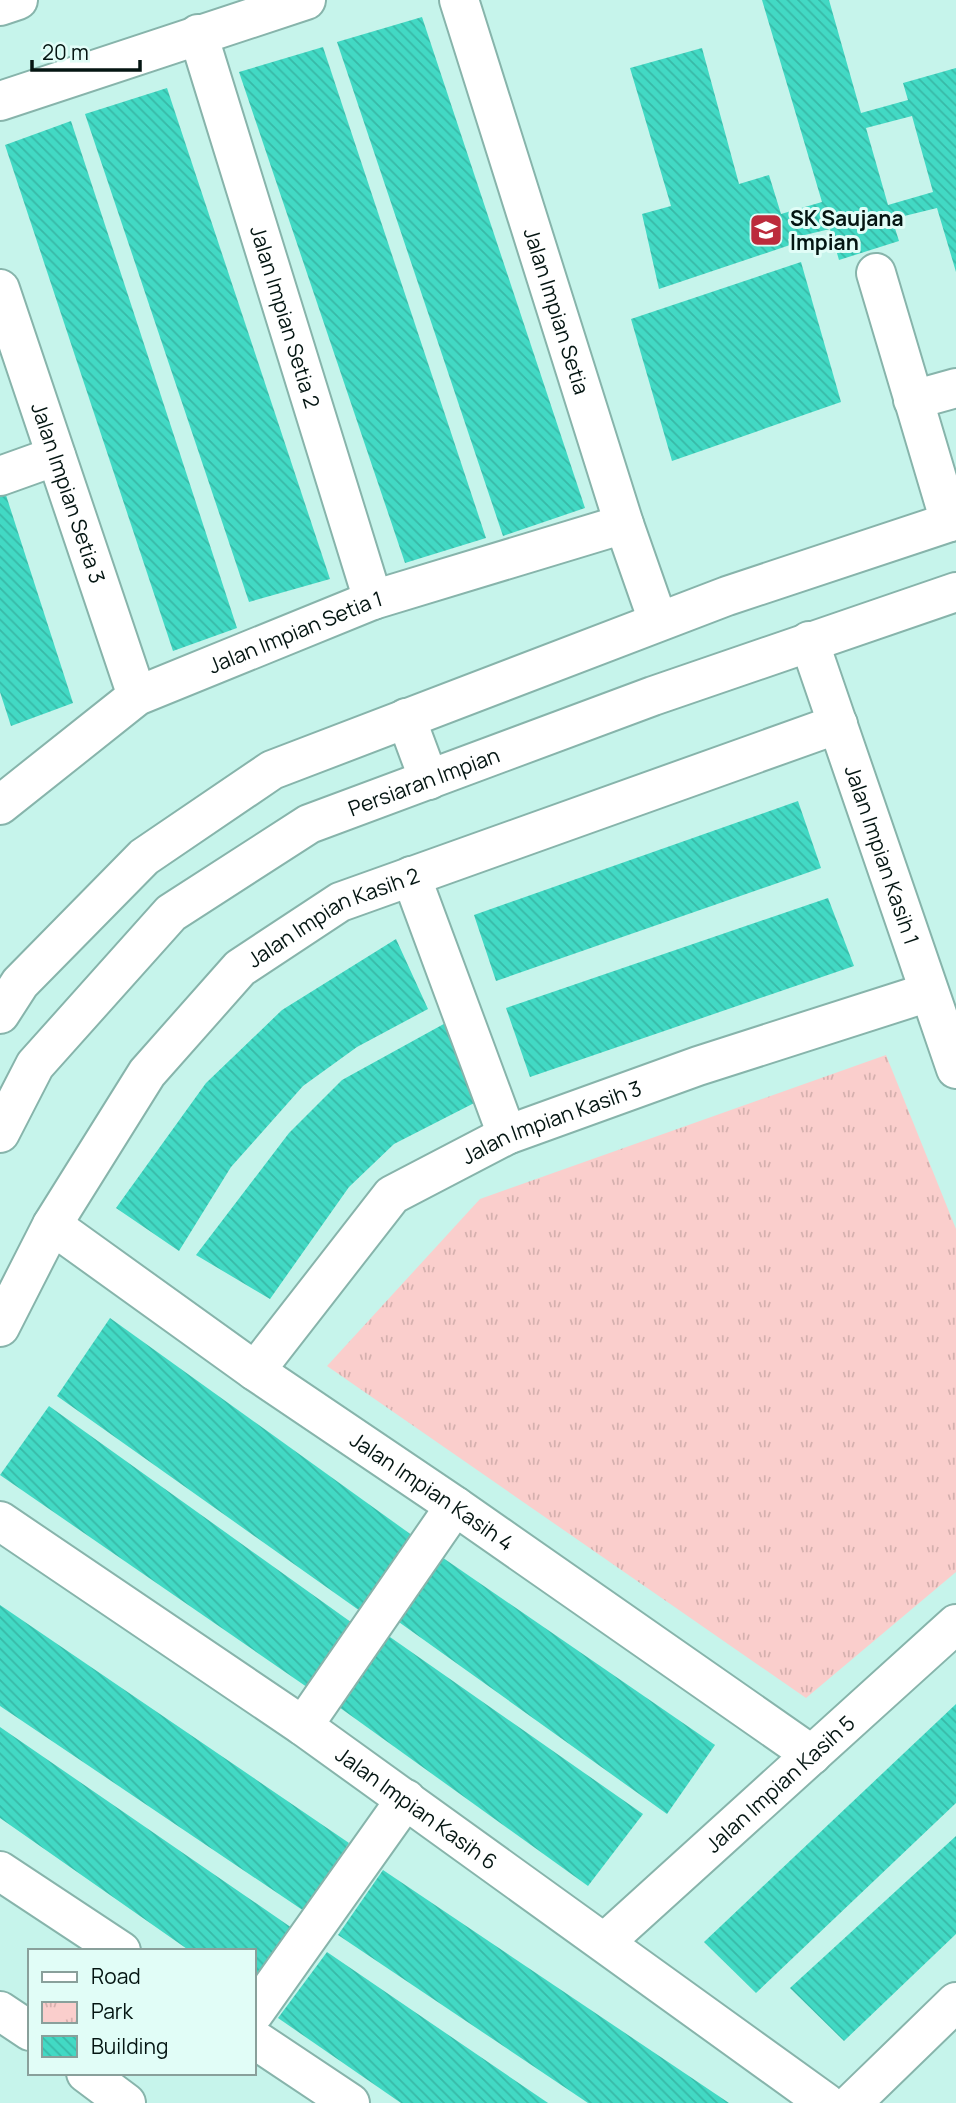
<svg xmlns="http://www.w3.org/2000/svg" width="956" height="2103" font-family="Manrope,sans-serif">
  <defs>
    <pattern id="park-tufts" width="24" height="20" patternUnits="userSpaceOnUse" patternTransform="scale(1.75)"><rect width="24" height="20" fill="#facecc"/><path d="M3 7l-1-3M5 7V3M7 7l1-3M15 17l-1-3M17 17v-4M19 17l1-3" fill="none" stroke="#d5b0ae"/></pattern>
    <pattern id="building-back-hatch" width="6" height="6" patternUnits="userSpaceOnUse" patternTransform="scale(1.75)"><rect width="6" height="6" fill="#42d9c4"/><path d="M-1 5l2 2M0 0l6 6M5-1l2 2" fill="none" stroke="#38b9a7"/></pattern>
  </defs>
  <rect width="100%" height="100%" fill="#c6f4eb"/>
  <polygon fill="url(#park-tufts)" points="886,1055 956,1229 956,1572 806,1698 327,1366 480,1199"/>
  <g fill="url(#building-back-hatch)" fill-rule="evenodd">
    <path d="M762 0H829L861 113 908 100 903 83 956 68V272L937 208 892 219 899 241 839 260 830 229 788 239 790 245 659 289 642 214 671 206 630 68 702 48 739 184 769 175 781 214 822 202ZM912 116 933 192 888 205 866 128Z"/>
    <polygon points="422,17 585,508 503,536 337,42"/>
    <polygon points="323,47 486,538 405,563 239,72"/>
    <polygon points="167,88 330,579 249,602 85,114"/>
    <polygon points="71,121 237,628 173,651 5,145"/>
    <polygon points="801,262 841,402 672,461 631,319"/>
    <polygon points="5,492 73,703 11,726 0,692 0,494"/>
    <polygon points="798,801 821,868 496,981 474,915"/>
    <polygon points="828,898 854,966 530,1077 506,1008"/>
    <polygon points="396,939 428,1009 357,1047 303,1086 231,1167 179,1251 116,1208 206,1083 282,1010"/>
    <polygon points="451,1020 484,1098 394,1144 349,1187 270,1299 196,1255 289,1133 342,1080"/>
    <polygon points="110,1318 420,1541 370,1618 57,1396"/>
    <polygon points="49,1406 362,1630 317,1694 0,1475"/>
    <polygon points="433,1551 715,1745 667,1814 389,1615"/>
    <polygon points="0,1605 349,1843 304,1911 0,1706"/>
    <polygon points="380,1630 643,1814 588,1886 332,1702"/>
    <polygon points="956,1704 956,1803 756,1993 704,1942"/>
    <polygon points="0,1727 292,1928 254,1979 254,1951 190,1951 0,1818"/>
    <polygon points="956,1836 956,1934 844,2041 790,1988"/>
    <polygon points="383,1870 729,2103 588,2103 338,1935"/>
    <polygon points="327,1952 548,2103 401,2103 278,2018"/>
  </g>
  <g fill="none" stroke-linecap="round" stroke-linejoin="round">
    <defs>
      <g id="minor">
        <path id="s1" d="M459 0 624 524 658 621"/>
        <polyline points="0,6 18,0"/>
        <path id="s2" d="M198 34 373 600"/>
        <polyline points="0,101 306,0"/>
        <polyline points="876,273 950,522"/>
        <path id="s3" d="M0 289 137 696"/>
        <polyline points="913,400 956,388"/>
        <polyline points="0,476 56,456"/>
        <path id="s4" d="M809 641 956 1069"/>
        <polyline points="406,718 429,780"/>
        <path id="s5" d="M0 805 137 696 373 600 624 524"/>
        <polyline points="411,876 507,1135"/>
        <polyline points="0,1014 20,983 144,857 272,770 727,596 956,520"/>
        <path id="s6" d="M0 1133 35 1065 171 913 309 824 653 696 956 592"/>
        <path id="s7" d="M52 1225 255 1371 455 1506 812 1755"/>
        <path id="s8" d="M0 1327 52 1225 147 1073 240 968 340 902 838 724"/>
        <path id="s9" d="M255 1371 392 1195 507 1135 698 1066 929 992"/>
        <path id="s10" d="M0 1521 303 1726 826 2103"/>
        <polyline points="303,1726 455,1506"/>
        <polyline points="0,1871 121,1951"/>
        <path id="s11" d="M605 1942 956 1624"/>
        <polyline points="254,2013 406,1799"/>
        <polyline points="254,2039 350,2103"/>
        <polyline points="852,2103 956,2002"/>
      </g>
      <g id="highway">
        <polyline points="0,2011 30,2031"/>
        <polyline points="86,2073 126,2103"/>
      </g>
    </defs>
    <use href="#minor" stroke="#87b4ab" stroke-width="42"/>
    <use href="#highway" stroke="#87b4ab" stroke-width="42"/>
    <use href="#minor" stroke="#fff" stroke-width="38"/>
    <use href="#highway" stroke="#fff" stroke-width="38"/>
  </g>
  <defs>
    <symbol id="school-square" viewBox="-11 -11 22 22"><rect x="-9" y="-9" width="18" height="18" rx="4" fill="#bc2b3c" stroke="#e1fdf7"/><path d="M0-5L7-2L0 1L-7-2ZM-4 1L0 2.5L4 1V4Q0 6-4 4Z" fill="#fff"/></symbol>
  </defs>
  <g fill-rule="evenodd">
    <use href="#school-square" x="747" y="211" width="38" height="38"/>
  </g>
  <g text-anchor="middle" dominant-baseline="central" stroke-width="6" stroke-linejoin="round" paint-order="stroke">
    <g font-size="21" font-weight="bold" fill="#041512" stroke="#e1fdf7" text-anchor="start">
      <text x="790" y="218">SK Saujana<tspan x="790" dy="24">Impian</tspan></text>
    </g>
    <g font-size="21" fill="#041512" stroke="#e1fdf7">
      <text stroke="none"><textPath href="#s1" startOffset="326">Jalan Impian Setia</textPath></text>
      <text stroke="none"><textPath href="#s2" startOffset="296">Jalan Impian Setia 2</textPath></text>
      <text stroke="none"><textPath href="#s3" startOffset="215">Jalan Impian Setia 3</textPath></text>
      <text stroke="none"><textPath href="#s5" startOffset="346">Jalan Impian Setia 1</textPath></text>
      <text stroke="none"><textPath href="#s6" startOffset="567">Persiaran Impian</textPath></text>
      <text stroke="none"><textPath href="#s4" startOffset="226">Jalan Impian Kasih 1</textPath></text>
      <text stroke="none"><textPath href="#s8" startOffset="541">Jalan Impian Kasih 2</textPath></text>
      <text stroke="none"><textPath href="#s9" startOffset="399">Jalan Impian Kasih 3</textPath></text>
      <text stroke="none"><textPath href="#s7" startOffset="464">Jalan Impian Kasih 4</textPath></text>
      <text stroke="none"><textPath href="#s11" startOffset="236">Jalan Impian Kasih 5</textPath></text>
      <text stroke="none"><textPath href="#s10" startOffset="506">Jalan Impian Kasih 6</textPath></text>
    </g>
  </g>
  <rect x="28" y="1949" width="228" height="126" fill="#e1fdf7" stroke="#89a09b" stroke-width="2"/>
  <rect x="42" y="1972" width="35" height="10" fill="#ffffff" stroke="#89a09b" stroke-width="2"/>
  <text x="91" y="1984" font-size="21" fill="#041512">Road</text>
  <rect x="42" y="2002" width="35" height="21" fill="url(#park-tufts)" stroke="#89a09b" stroke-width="2"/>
  <text x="91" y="2019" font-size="21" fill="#041512">Park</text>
  <rect x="42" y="2036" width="35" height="21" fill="url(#building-back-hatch)" stroke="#89a09b" stroke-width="2"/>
  <text x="91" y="2054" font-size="21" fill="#041512">Building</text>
  <path d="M32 60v10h108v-10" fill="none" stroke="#041512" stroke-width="3.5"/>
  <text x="42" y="60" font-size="21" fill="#041512" stroke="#e1fdf7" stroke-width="5" paint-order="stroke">20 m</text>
</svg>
